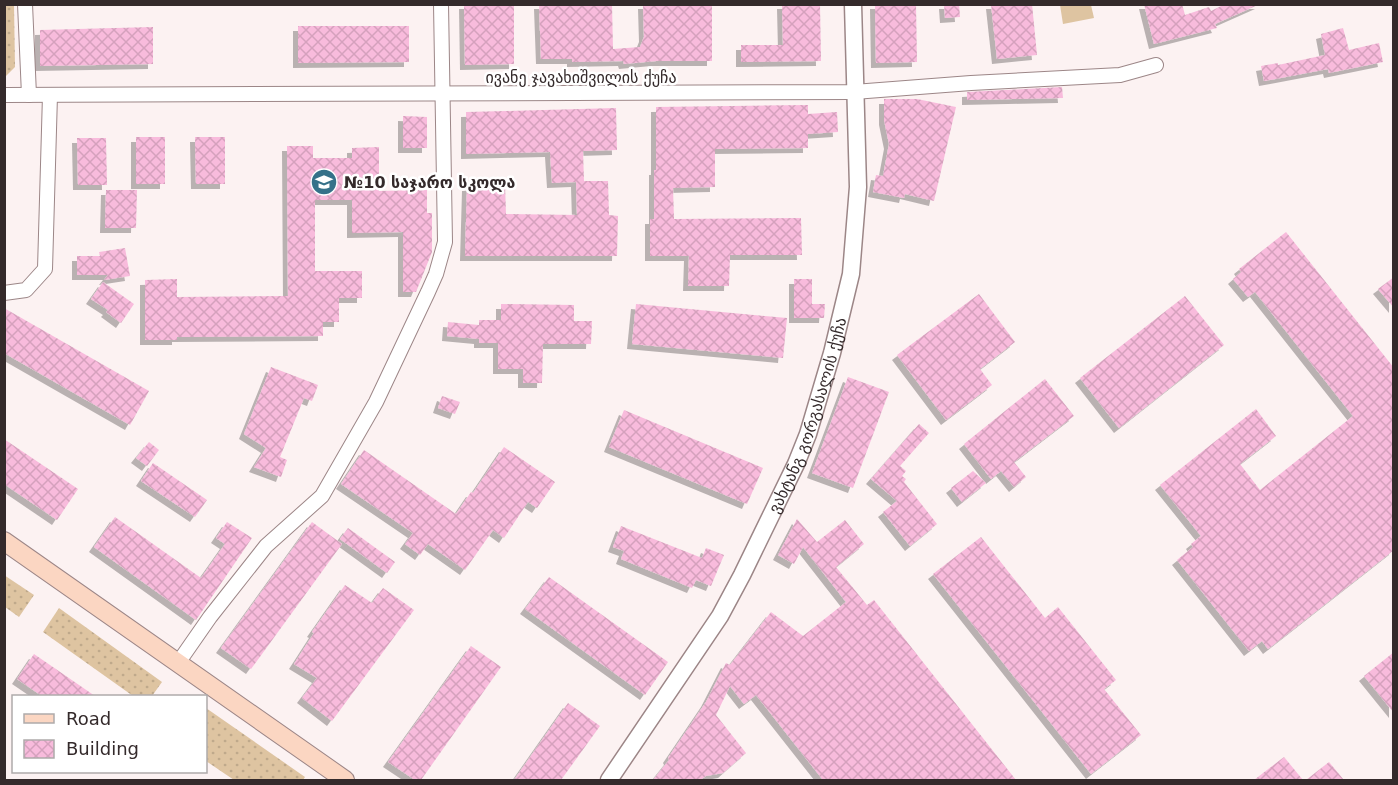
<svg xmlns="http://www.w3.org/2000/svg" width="1398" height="785" font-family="'DejaVu Sans','Noto Sans Georgian',sans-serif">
  <defs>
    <pattern id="grass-dots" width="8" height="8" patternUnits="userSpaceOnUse" patternTransform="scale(1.5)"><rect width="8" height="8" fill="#dec4a1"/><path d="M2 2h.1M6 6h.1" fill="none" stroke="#bfa98b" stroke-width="1.8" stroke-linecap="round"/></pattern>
    <pattern id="building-cross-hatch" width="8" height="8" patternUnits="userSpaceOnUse" patternTransform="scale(1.5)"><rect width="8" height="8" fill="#f8bbdc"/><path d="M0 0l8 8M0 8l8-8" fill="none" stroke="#d5a1bd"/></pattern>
    <filter id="shadow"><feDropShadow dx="-5" dy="5" stdDeviation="0" flood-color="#0004"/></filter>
  </defs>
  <rect width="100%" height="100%" fill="#fcf2f2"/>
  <g fill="url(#grass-dots)">
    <polygon points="5,4 14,5 15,67 5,77"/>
    <polygon points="4,575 34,595 19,617 5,607"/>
    <polygon points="59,608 162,682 152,696 133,696 43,632"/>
    <polygon points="206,708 305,777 303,780 234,780 206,761"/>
  </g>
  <polygon fill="#dec4a1" points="1060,5 1091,5 1094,18 1063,24"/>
  <g fill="url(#building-cross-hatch)" filter="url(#shadow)">
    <polygon points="464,4 514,4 514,64 465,65"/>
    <polygon points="539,4 612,4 613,49 640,47 644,37 643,4 712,4 712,61 656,61 624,64 623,61 572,62 572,59 541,59"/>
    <polygon points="782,4 820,4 821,61 741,62 741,45 783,45"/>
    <polygon points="875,4 916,4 917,62 876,63"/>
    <polygon points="944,4 959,4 960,17 945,18"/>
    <polygon points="991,4 1032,4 1037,55 997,59"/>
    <polygon points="1144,4 1182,4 1185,15 1209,7 1211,11 1225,4 1260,4 1215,24 1217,28 1154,44"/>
    <polygon points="298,26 409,26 409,62 298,63"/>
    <polygon points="153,27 153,64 40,66 40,30"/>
    <polygon points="1343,28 1349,50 1379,43 1383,62 1329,73 1328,69 1264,81 1261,66 1278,63 1278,65 1325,55 1321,34"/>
    <polygon points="1062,87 1063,98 967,100 967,92"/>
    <polygon points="884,99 917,99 956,107 934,201 905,194 904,198 873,192 876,175 883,176 889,144 884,120"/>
    <polygon points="808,105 808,114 837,112 838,132 808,134 808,148 715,149 715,187 673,188 674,219 801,218 802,255 730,255 729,286 688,286 689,256 650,256 650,219 654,219 654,170 656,170 656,107"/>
    <polygon points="616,108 617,150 583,151 584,181 608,181 609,215 618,216 617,256 465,256 467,186 505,184 506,214 577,215 576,182 552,183 550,152 466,154 466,112"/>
    <polygon points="403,116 427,117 427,148 403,148"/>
    <rect x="136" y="137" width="29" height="47"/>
    <polygon points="195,137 225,137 225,184 196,184"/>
    <polygon points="77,138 106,138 107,185 78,185"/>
    <polygon points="287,146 313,146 313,158 352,158 352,148 379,147 379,191 427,190 427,213 432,213 432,252 416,292 403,292 403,232 352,233 352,200 315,200 315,271 362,271 362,298 339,298 339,322 323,322 323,336 177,337 177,340 145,340 145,280 177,279 177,297 288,296"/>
    <polygon points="106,190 137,190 136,228 105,228"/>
    <polygon points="1286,232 1394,368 1394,550 1268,649 1262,641 1249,651 1177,560 1193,547 1191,544 1201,536 1160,485 1256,409 1276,436 1240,464 1260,490 1353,416 1255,292 1248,297 1233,279 1241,272 1239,269"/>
    <polygon points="125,248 130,276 104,280 108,275 77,275 77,256 100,256 99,252"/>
    <polygon points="1394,277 1394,308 1378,289"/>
    <polygon points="794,279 812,279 812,304 825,304 824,318 794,318"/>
    <polygon points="103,282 134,304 121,323 106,312 108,310 91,299"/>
    <polygon points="979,294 1015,342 980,369 992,385 946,420 897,355"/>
    <polygon points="1185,296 1224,345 1119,428 1080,378"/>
    <polygon points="501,304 574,305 574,321 592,321 591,344 543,344 542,383 523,383 523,369 498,369 498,343 479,343 479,339 447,336 448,322 479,325 479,320 501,320"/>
    <polygon points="636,304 787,318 783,358 632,344"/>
    <polygon points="4,308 149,391 130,425 4,353"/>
    <polygon points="271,367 318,385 312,401 304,398 280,457 287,460 281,477 254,467 266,448 244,434"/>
    <polygon points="848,377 889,392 853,488 812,473"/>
    <polygon points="1045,379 1074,416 1014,462 1026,477 1014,487 1001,471 991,479 964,444"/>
    <polygon points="442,396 460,402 455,414 438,408"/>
    <polygon points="624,410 763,468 747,504 609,447"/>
    <polygon points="919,424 929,433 900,466 906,471 902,476 906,479 904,482 937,524 910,546 883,512 897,501 871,479"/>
    <polygon points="4,439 78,489 57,520 4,484"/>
    <polygon points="149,442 159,450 147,466 136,458"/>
    <polygon points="504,447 555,482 537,508 528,502 504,538 493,530 465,570 428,544 420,555 405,544 413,533 341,484 364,450 456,514 471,492 473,493"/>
    <polygon points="153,463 207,500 195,517 141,481"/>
    <polygon points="973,471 986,483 962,502 951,488"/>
    <polygon points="115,517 201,578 225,544 216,538 227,522 252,538 196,620 94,547"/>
    <polygon points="797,519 817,542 845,520 864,544 836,567 867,605 874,600 1016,780 823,780 756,695 744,704 730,686 716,715 746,753 723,773 706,776 700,780 653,780 669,760 668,758 706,702 726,663 730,665 771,612 803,636 846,602 803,547 794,564 778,555"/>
    <polygon points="312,522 342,544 251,669 221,648"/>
    <polygon points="621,526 702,558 706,548 724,555 711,586 696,580 692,588 621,559 624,551 613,547"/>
    <polygon points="348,528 395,562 387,573 340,539"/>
    <polygon points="981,537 1045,618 1058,607 1116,680 1104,689 1141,735 1091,774 933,574"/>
    <polygon points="549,577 668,662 645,695 525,609"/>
    <polygon points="345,585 372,603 383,588 414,610 332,721 302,698 317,678 294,664 314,633 312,632"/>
    <polygon points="471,646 501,667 421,780 415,780 388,762"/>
    <polygon points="1394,652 1394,713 1364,676"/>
    <polygon points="34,654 95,696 42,696 17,679"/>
    <polygon points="568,703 600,726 561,780 514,780"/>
    <polygon points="1284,757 1303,780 1254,780"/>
    <polygon points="1329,762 1344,780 1306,780"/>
  </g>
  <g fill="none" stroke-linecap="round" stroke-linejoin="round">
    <defs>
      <g id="minor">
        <polyline points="25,4 29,95"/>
        <polyline points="4,95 854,92 971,83 1120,75 1156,65"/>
        <polyline points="4,293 26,290 45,269 50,95"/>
        <polyline points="178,663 210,617 266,546 322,496 376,402 428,292 436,274 445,242 441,4"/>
      </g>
      <g id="tertiary">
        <path id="s1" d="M609 780 720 616 742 575 796 464 808 434 832 353 851 274 858 187 853 4"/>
      </g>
      <polyline id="secondary" points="4,541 345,780"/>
    </defs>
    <use href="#minor" stroke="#9c8687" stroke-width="16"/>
    <use href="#tertiary" stroke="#9c8687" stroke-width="19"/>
    <use href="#secondary" stroke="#9c8687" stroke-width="20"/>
    <use href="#minor" stroke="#fff" stroke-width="14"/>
    <use href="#tertiary" stroke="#fff" stroke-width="16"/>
    <use href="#secondary" stroke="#fbd6c2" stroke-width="18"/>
  </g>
  <defs>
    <symbol id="school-disc" viewBox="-11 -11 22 22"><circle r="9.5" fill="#357189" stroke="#fff"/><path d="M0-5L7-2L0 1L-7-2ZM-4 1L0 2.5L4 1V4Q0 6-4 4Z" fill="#fff"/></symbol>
  </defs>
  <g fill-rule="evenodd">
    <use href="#school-disc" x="309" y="167" width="30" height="30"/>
  </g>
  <g text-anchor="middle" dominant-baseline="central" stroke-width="5" stroke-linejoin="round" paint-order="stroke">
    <g font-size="16" fill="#342a2b" stroke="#fff">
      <text x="581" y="77">ივანე ჯავახიშვილის ქუჩა</text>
      <text stroke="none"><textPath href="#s1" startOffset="418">ვახტანგ გორგასალის ქუჩა</textPath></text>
    </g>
    <g font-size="16" font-weight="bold" fill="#342a2b" stroke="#fff" text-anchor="start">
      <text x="344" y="182">№10 საჯარო სკოლა</text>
    </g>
  </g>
  <rect width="1398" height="785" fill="none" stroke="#342a2b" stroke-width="12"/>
  <rect x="12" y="695" width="195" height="78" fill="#ffffff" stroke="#aeaaaa" stroke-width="1.5"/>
  <rect x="24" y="714" width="30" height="9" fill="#fbd6c2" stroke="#aeaaaa" stroke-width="1.5"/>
  <text x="66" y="725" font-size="18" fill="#342a2b">Road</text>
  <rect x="24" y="740" width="30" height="18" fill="url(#building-cross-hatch)" stroke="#aeaaaa" stroke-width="1.5"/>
  <text x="66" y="755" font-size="18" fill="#342a2b">Building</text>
</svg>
